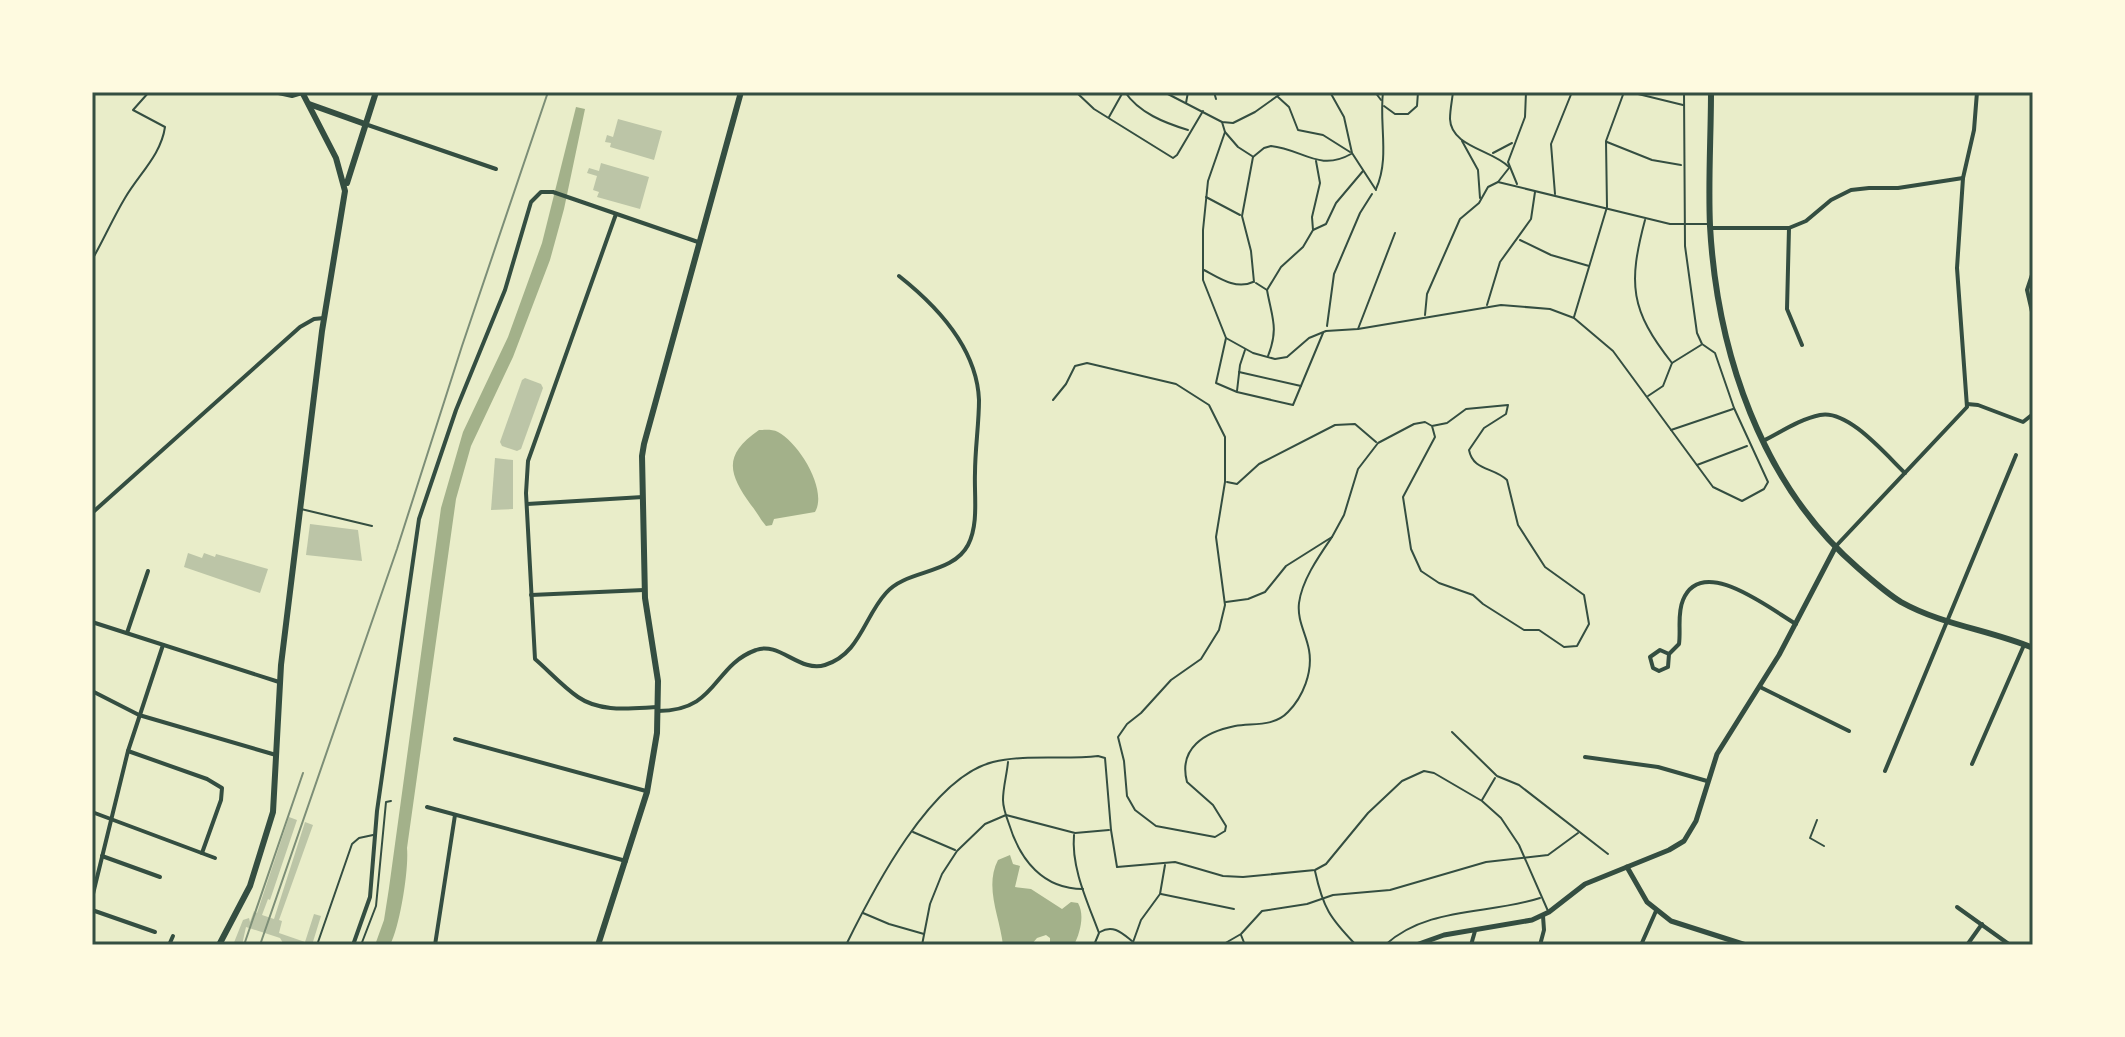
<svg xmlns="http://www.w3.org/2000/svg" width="2125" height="1037" font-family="Arial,sans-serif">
  <rect width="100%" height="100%" fill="#e9edc9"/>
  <g fill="#a3b18a">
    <path d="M576 107 585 109 564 209 550 260 513 357 471 446 456 499 407 848C409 869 400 926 390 945H375L384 920 389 888 441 508 463 432 508 337 542 243Z"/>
    <path d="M759 430C765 430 772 429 778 432 799 443 828 490 815 512L774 519 772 525 766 526C760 519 757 512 751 505 728 473 723 455 759 430Z"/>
    <path d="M1010 855 1013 864 1020 866 1015 887 1031 889 1062 909 1071 902 1078 903C1085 915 1080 933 1074 945H1050V938L1046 935 1037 938 1031 945H1003C1000 917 984 887 998 860Z"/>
  </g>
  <g fill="#bcc5a7">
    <polygon points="618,119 662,131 654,160 610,147 611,143 605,142 607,135 613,137"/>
    <polygon points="601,163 649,177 640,209 597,197 599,192 593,190 597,176 587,173 589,168 599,171"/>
    <polygon points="525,378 541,384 543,388 521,449 517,451 502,446 500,442 522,380"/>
    <polygon points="495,458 513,460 513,509 491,510"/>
    <polygon points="310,524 358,530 362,561 306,555"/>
    <polygon points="188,553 202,558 204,553 215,557 216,554 268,569 260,593 184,567"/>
    <polygon points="289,817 297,820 270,900 268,899 262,915 274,919 305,822 313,825 279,920 282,921 279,933 305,942 314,914 321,916 312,945 288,945 283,943 280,938 246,927 242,945 233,945 243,920 249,918 250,922 254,911 257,913"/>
  </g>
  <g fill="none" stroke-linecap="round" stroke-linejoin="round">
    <g stroke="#344e41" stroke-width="2">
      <path d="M92 260C104 239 113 218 125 198 139 174 161 155 165 127L133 110 149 92"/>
      <polyline points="1327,326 1334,274 1360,213 1372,194"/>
      <path d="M1053 400 1066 384 1075 366 1087 363 1176 384 1209 405 1225 437V482L1216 537 1225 605 1219 630 1201 659 1171 680 1141 713 1127 724 1118 737 1124 761 1127 796 1135 810 1156 826 1215 837 1225 831 1226 826 1213 805 1187 782C1178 748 1205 732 1235 726 1253 723 1274 727 1288 712 1303 697 1313 672 1309 650 1306 633 1297 621 1299 603 1302 580 1319 556 1332 537"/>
      <polyline points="1227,482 1237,484 1259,464 1335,425 1355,424 1376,442"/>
      <path d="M1226 602 1248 599 1265 592 1286 566 1332 537 1344 515 1358 469 1378 443 1414 424 1425 422 1432 426 1435 437 1403 497 1411 549 1421 571 1439 583 1473 595 1483 604 1524 630H1539L1564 647 1577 646 1589 624 1584 595 1545 567 1518 525 1507 480C1494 467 1473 471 1469 450L1484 428 1506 414 1508 405 1466 409 1447 423 1432 426"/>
      <polyline points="361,945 376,906 386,802 391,801"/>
    </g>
    <g stroke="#344e41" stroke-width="2">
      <polyline points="1076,92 1094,109 1173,158 1177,155 1203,111"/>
      <path d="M1125 92C1139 113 1165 123 1188 130"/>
      <polyline points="1164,92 1222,122 1233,123 1255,112 1283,92"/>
      <polyline points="1214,92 1216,99"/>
      <polyline points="1330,92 1344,117 1352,153 1376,190"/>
      <polyline points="1375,92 1381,100"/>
      <path d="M1453 92C1452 101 1450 110 1450 119 1451 147 1493 150 1509 167"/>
      <polyline points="1630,92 1683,105"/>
      <polyline points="1278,97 1289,107 1298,130 1323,135 1350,152"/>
      <polyline points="1186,103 1188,92"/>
      <polyline points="1384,106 1395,114 1408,114 1417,106 1418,92"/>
      <polyline points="1109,117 1123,92"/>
      <polyline points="1222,122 1225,132 1208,181 1203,230 1203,280 1226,338 1216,383 1237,392 1293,405 1323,333"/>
      <polyline points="1225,132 1238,147 1252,156"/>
      <polyline points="1462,141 1478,170 1480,198"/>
      <polyline points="1607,142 1652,160 1681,165"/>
      <polyline points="1493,153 1512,143"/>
      <polyline points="1253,157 1242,216 1251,251 1254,282"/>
      <path d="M1253 157 1264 148 1271 146C1302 149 1319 172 1351 154"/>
      <polyline points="1498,182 1670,224 1707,224"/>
      <polyline points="1517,184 1508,162 1525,117 1526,92"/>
      <path d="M1376 189C1390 158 1379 125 1383 92"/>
      <polyline points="1555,194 1551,144 1572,92"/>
      <polyline points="1206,197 1240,215"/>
      <path d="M1645 220C1628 284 1630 310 1672 363"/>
      <polyline points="1313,230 1326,224 1336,203 1363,171"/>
      <polyline points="1520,240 1551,255 1589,266"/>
      <path d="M1204 270C1219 278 1236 290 1253 282"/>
      <path d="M1256 283 1267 290C1272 318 1279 328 1268 356"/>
      <polyline points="1267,290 1281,267 1303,247 1313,230 1312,217 1320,183 1316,161"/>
      <polyline points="1487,305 1500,262 1531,219 1535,192"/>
      <polyline points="1425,315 1427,294 1460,219 1479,203 1488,187 1498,182 1509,168"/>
      <polyline points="1574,317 1607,207 1606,141 1624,92"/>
      <polyline points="1358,329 1395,233"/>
      <polyline points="1226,338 1253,353 1275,359 1287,357 1309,338 1326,331 1358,329 1501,305 1550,309 1574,318 1613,351 1713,487 1742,501 1764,489 1768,482 1734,408 1715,353 1702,344 1697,333 1685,246 1684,92"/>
      <polyline points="1239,372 1301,386"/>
      <polyline points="1237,391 1240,365 1245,350"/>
      <polyline points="1648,396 1663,386 1672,363 1701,345"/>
      <polyline points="1671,430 1733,409"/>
      <polyline points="1697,465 1747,446"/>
      <polyline points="301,509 372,526"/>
      <polyline points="1452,732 1497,776 1519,785 1608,854"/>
      <path d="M1008 762C1007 774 1003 787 1003 800 1003 808 1006 816 1009 824 1020 860 1043 889 1083 889"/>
      <polyline points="1482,800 1495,778"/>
      <polyline points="1817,820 1810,838 1824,846"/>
      <polyline points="913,832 955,850"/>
      <path d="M1074 835C1071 868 1088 903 1099 933L1094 945"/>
      <path d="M1315 871C1323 908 1330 918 1356 945"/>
      <polyline points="1161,894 1234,909"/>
      <polyline points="863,913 889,924 924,934"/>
      <path d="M1100 932C1113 924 1122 933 1132 941"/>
      <polyline points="1241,935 1245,945"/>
      <polyline points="317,945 352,844 359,838 373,835"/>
      <path d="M846 945C873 890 931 777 993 762 1026 754 1064 760 1098 756L1105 758 1111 830 1117 867 1175 862 1223 876 1243 877 1315 870 1326 864 1368 813 1402 781 1424 771 1434 773 1482 801 1501 818 1519 845 1548 911"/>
      <polyline points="922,945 930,904 942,874 957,851 985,824 1006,815 1075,833 1109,830"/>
      <polyline points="1132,945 1141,920 1160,894 1165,865"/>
      <polyline points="1222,945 1241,934 1262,911 1307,904 1333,895 1390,890 1486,862 1548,855 1578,833"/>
      <path d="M1385 945C1428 906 1488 915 1540 898"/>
    </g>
    <g stroke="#344e41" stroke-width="4">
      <polyline points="274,92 292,96 302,93"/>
      <polyline points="365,124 496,169"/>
      <path d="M616 214 528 461 526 493 535 659C549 671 562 686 578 697 601 713 632 708 658 707"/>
      <polyline points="1711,228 1789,228 1806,221 1831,200 1851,190 1869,188 1898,188 1963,178"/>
      <polyline points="1789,228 1787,309 1802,345"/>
      <polyline points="2033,272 2027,290 2033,316"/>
      <polyline points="1967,404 1978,405 2023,422 2033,414"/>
      <path d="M1763 441C1781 432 1800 419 1820 415 1848 409 1886 455 1905 473"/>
      <polyline points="527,504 643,497"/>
      <polyline points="92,513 300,327 314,319 324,318"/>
      <polyline points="1836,546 1967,407 1957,268 1963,178 1974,130 1977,92"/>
      <polyline points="531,595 644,590"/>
      <polyline points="92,622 279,682"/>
      <polyline points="127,633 148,571"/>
      <path d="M1669 654 1660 650 1650 657 1653 668 1659 671 1668 667 1669 654 1679 644C1681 629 1677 614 1683 600 1702 554 1770 609 1796 624"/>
      <polyline points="1760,687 1849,731"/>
      <polyline points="92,691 139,715 276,755"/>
      <path d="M658 711C718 711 712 666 756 650 779 641 800 673 825 665 860 654 864 617 886 593 907 569 952 575 968 545 979 524 974 495 975 473 975 449 979 424 979 400 977 349 937 306 899 276"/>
      <polyline points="455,739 646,791"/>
      <polyline points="128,751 207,779 222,788 221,800 202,853"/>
      <polyline points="1585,757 1658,767 1707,781"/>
      <polyline points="1972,764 2024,645"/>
      <polyline points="1885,771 2016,455"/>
      <polyline points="427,807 626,861"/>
      <polyline points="92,812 215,858"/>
      <polyline points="102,856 160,877"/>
      <polyline points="92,898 128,751 163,645"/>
      <polyline points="1957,907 2010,945"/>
      <polyline points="92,910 155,932"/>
      <polyline points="169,945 173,936"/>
      <polyline points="353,945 370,897 377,811 419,519 456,410 505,290 531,202 541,192 553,192 698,242"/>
      <polyline points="435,945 455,815"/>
      <polyline points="1471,945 1475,931"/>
      <polyline points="1540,945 1544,930 1543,916"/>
      <polyline points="1641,945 1656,911"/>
      <polyline points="1967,945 1982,924"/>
    </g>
    <g stroke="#344e41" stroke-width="5">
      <polyline points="1627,867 1647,902 1671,921 1746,945"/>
      <polyline points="1416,945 1444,935 1532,920 1549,912 1585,884 1669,850 1684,841 1696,821 1717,754 1779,655 1835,548"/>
    </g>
    <g stroke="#344e41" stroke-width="6">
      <path d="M1711 92C1711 136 1708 181 1710 226 1717 352 1761 484 1858 568 1872 580 1885 592 1901 602 1942 625 1990 630 2033 648"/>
      <polyline points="309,104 365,124"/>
      <polyline points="347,183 376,92"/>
      <polyline points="219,945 250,886 273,812 281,665 322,331 345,191 336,158 302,92"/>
    </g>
    <polyline stroke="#344e41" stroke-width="6" points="598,945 647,792 657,733 658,681 645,598 642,456 644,444 741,92"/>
    <g stroke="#7c8e77" stroke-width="2">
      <polyline points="244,945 303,773"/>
      <polyline points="260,945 397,549 462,346 548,92"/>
    </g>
  </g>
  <rect width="2125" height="1037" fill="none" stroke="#fefae0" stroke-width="188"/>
  <rect x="94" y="94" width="1937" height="849" fill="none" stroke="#344e41" stroke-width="3"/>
</svg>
